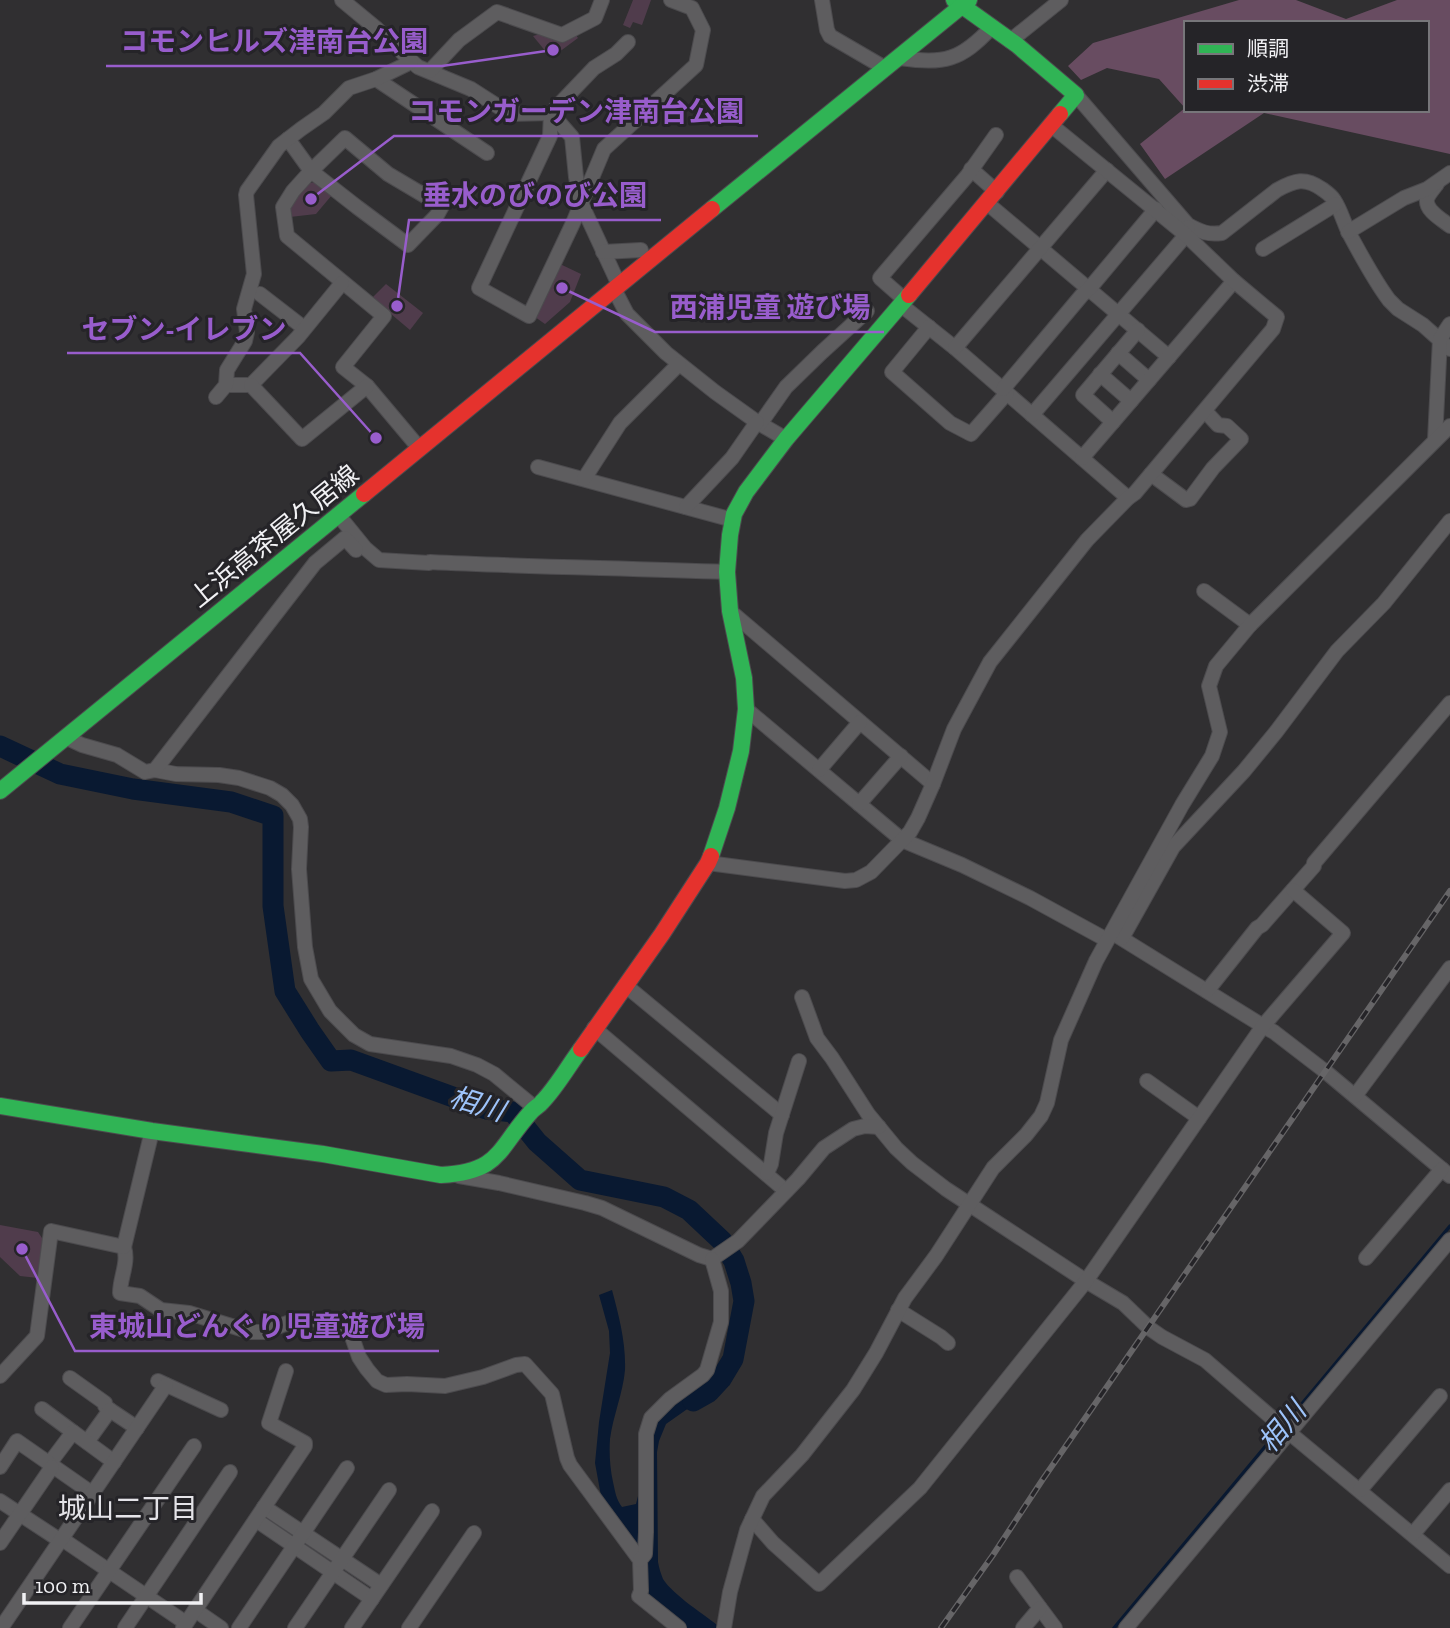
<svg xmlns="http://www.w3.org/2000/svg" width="1450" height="1628" font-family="'Zilla Slab','Noto Sans JP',serif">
  <rect width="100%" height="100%" fill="#302f31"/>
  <g fill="#503c4c">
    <polygon points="633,0 651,0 642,25 633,22 630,28 623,25"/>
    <polygon points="540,34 576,35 578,38 551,58 533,36"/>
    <path d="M316 182 332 195 316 214 290 217C288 203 300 194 309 183Z"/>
    <polygon points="560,264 581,274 570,302 545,324 535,317"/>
    <polygon points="386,284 423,313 410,330 372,298"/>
    <polygon points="0,1225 38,1232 44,1241 38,1278 20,1276 0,1257"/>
  </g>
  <path fill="#684c61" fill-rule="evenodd" d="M1239 0H1296L1346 19 1397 0H1450V154L1264 113 1165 179 1140 144 1185 108 1159 79 1107 68 1081 80 1068 66 1093 43ZM1186 23H1427V110H1186Z"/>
  <path fill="#091931" d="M612 1290C619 1316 626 1343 625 1370 623 1393 613 1416 610 1439 609 1453 610 1468 613 1482 615 1491 616 1499 622 1507L636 1504 638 1496 651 1485 654 1428 659 1416 679 1399 712 1380 740 1344 710 1393 666 1424 659 1441 657 1452 658 1562C659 1568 661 1574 663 1579 673 1595 705 1615 721 1628H686L645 1595 631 1559 601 1496 595 1463 599 1422 610 1353 609 1331 599 1295Z"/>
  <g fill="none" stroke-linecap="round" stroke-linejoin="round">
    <g stroke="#091931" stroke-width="3.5">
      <polyline points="1285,1424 1450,1226"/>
      <polyline points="1114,1628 1280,1429"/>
    </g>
    <polyline stroke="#091931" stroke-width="21" points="0,746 60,774 133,789 231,802 273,816 273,906 285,991 310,1031 331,1061 351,1060 486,1109 513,1112 537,1142 580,1180 664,1197 689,1210 722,1241 734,1261 741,1283 744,1301 733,1359 721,1379 709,1392 693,1401"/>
    <defs>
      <g id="street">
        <polyline points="342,0 377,29 418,67 471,89 510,114 551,113 594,68 616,54 628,42"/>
        <polyline points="822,0 827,30 830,36 885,68"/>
        <polyline points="1010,41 1061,0"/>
        <path d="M899 58C945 64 960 61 992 27"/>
        <polyline points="430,71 459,40 497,12 562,35 595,18 602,0"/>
        <polyline points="376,79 487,153"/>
        <path d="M1076 95 1188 225C1201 232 1208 235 1222 233L1277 190C1295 180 1305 177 1322 189 1326 192 1331 195 1334 200 1341 210 1344 224 1350 235 1362 257 1374 280 1389 300L1398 309 1423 325 1450 349"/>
        <polyline points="551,113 550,136 479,288 529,316 573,223 604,149 696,65 703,30 692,8 671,0"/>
        <polyline points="551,113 572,137 576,177 581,203 619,285"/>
        <polyline points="288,139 311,171 345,138 388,174 442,206 437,215 408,245 357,207 311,171 293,191 283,207 287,236 384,316 343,367 367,386 420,449"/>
        <polyline points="971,169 997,192"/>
        <path d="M1437 184C1434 188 1428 195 1427 199 1425 211 1443 220 1450 226"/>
        <polyline points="987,203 1169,357"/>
        <polyline points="1348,232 1404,198 1427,189 1450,173"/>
        <polyline points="1263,249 1336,204"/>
        <polyline points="603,252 641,250"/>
        <polyline points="614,289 627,314 666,353 715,392 757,422 786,439"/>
        <polyline points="260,294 304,328"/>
        <polyline points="905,300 880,278 967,176 996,135"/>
        <polyline points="901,305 955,348 1128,498"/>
        <polyline points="929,327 892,372 950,423 971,434 1007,393"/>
        <polyline points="955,348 1107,170"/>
        <polyline points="1118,353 1149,380"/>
        <polyline points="1100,374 1131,401"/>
        <polyline points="226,385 251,385 298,337 342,283"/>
        <polyline points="251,385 302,439 367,386"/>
        <polyline points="1003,389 1082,295 1089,289 1156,209"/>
        <polyline points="216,397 226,385 227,370 245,341 247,332 244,309 254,274 246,195 247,191 279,146 301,129 324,113 349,88 376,79 411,62"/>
        <polyline points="1032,415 1186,235 1188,227"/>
        <polyline points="1113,422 1083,395 1138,330"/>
        <polyline points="760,424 786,387 822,352 867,311"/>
        <polyline points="1435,440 1440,339 1450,324"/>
        <polyline points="1082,458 1234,281"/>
        <polyline points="538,467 733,520"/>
        <polyline points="1151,474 1186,500 1190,499 1213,468 1241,439 1227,426 1218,425 1205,411"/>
        <polyline points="584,479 620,423 679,364"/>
        <polyline points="686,507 732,458 757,422"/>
        <path d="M339 516 365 548 379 560 429 563 430 562C529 567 628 568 727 572"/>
        <polyline points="1204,591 1250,625"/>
        <polyline points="730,611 933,784"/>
        <polyline points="746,709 902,840 962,865 1030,898 1107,940"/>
        <polyline points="65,737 82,745 117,755 145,772 155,770 176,774 219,775 239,778 270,788 282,795 292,805 300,819 301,827 299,869 305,947 311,979 330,1011 354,1035 370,1044 451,1056 477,1065 494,1074 534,1107"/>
        <polyline points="155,770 315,563 345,538 356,550"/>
        <polyline points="819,770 860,722"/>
        <polyline points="859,804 901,756"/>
        <polyline points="708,863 845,881 856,880 871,872 910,832 918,818 933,784 954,729 990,662 1087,540 1128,498 1135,493 1273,329 1277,317 1234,281 1186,235 1051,125"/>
        <polyline points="1116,935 1263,1026 1274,1032 1326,1072 1450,1176"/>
        <polyline points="1122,938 1173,847 1244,771 1276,732 1337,651 1384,603 1450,521"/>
        <polyline points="625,985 782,1115"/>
        <polyline points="1207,991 1257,928 1262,925 1314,866 1314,863 1450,703"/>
        <polyline points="802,997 817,1038 832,1058 868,1114 896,1148 912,1163 946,1189 1086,1281 1123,1303 1149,1328 1162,1337 1205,1360 1286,1430 1450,1566"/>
        <polyline points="594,1028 786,1191"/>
        <polyline points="1147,1081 1199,1118"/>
        <polyline points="1355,1096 1450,968"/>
        <polyline points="767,1173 771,1164 776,1133 799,1061"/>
        <polyline points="459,1176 499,1183 585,1203 602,1208 699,1255 712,1259"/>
        <path d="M124 1247C129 1263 120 1277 120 1293L140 1296 161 1310 189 1313 251 1332H264L295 1320 312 1319 344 1324 350 1331 359 1357 367 1369 377 1381 386 1385 407 1384 445 1386 483 1377 516 1365 525 1364 552 1394 567 1458 570 1465 640 1560 641 1591 639 1596 679 1628"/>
        <polyline points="1366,1258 1442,1169"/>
        <polyline points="712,1259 738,1241 798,1179 824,1148 853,1129 865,1126 879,1127"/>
        <polyline points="898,1310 941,1337 948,1343"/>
        <polyline points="0,1376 37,1336 51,1231 124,1247 152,1131"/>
        <polyline points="70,1378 105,1403 105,1406 110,1410"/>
        <polyline points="158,1381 221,1410"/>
        <polyline points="42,1409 73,1432"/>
        <polyline points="87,1442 110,1410 137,1428"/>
        <polyline points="49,1464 73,1432 114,1462"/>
        <polyline points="0,1467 17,1441 93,1494"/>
        <polyline points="1360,1490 1440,1396"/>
        <polyline points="0,1501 61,1541"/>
        <polyline points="264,1507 381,1585"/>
        <polyline points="752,1519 773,1543 819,1584 920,1488 1001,1387 1086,1281 1263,1026 1343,933 1293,890"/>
        <polyline points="256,1520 372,1599"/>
        <polyline points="1413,1534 1450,1490"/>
        <polyline points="62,1539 186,1623"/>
        <polyline points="0,1543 52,1467"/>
        <polyline points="640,1560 645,1554 646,1532 646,1434 651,1418 670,1399 703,1375 707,1370 721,1322 721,1291 712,1259"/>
        <polyline points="1017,1577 1055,1628"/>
        <polyline points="195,1610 221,1628"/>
        <polyline points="1,1628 166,1385"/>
        <polyline points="70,1628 194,1446"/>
        <polyline points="125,1628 230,1472"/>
        <polyline points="183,1628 305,1446 305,1443 269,1423 286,1371"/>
        <polyline points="239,1628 347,1468"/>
        <polyline points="295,1628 389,1490"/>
        <polyline points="352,1628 432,1511"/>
        <polyline points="409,1628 474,1533"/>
        <polyline points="724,1628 730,1592 747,1530 763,1496 802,1455 853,1390 876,1353 905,1298 936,1256 993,1168 1026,1135 1041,1116 1047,1103 1061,1040 1096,961 1182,805 1212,756 1220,732 1209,686 1216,666 1250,625 1450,426"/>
        <polyline points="1023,1628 1040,1608"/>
        <polyline points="1126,1628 1450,1240"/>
      </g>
      <g id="fast">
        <polyline points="954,0 1017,45 1076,95 1060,114"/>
        <polyline points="712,209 969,0"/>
        <polyline points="0,791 364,494"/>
        <polyline points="711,856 727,808 741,751 746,709 744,678 730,611 727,572 730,535 734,514 746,492 786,439 909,295"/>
        <path d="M0 1106 152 1131 323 1154 441 1175C500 1172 497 1150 530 1113 534 1108 539 1106 542 1102 556 1088 569 1065 581 1049"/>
      </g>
      <g id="jam">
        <polyline points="909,295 1060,114"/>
        <polyline points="364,494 712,209"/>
        <polyline points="581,1049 662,934 708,863 711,856"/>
      </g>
    </defs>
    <use href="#street" stroke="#4c4b4e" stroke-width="16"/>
    <use href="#fast" stroke="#4c4b4e" stroke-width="18"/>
    <use href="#jam" stroke="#4c4b4e" stroke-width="18"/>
    <use href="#street" stroke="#5e5d5f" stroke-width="14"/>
    <use href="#fast" stroke="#30b455" stroke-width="16"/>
    <use href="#jam" stroke="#e5322d" stroke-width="16"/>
    <defs>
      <polyline id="rail" points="941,1628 993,1555 1043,1479 1450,891"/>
    </defs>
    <use href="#rail" stroke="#666567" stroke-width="6"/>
    <use href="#rail" stroke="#252428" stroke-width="3.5" stroke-dasharray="10" stroke-linecap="butt"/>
  </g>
  <g text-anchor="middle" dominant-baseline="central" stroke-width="6" stroke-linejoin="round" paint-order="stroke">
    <g font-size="26" fill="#f1f1f4" stroke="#252428">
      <text transform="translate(274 536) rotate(-39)">上浜高茶屋久居線</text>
    </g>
    <g font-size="28" font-style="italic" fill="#9dc3fa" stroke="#252428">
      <text transform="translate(477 1104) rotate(17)">相川</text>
      <text transform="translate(1282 1427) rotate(-50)">相川</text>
    </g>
    <g font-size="28" fill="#e4e3e8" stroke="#252428">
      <text x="128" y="1508">城山二丁目</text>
    </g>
  </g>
  <path fill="none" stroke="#985dcc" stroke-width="2.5" d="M553 50L442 66H106M311 199L394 136H758M397 306L409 220H661M562 288L655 332H884M376 438L300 353H67M22 1249L75 1351H439"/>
  <g fill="#985dcc" stroke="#252428" stroke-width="2.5">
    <circle cx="553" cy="50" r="7"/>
    <circle cx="311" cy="199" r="7"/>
    <circle cx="397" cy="306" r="7"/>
    <circle cx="562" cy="288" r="7"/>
    <circle cx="376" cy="438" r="7"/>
    <circle cx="22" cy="1249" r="7"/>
  </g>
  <g font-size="28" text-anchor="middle" font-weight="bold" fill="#985dcc" stroke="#252428" stroke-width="6" stroke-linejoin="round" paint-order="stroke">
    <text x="274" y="51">コモンヒルズ津南台公園</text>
    <text x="576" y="121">コモンガーデン津南台公園</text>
    <text x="535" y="205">垂水のびのび公園</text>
    <text x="770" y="317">西浦児童 遊び場</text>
    <text x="184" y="339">セブン-イレブン</text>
    <text x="257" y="1336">東城山どんぐり児童遊び場</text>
  </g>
  <rect x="1184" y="21" width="245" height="91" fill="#252428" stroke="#77767a" stroke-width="2"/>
  <rect x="1198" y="44" width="35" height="10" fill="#30b455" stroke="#77767a" stroke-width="2"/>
  <text x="1247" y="56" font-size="21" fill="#f1f1f4">順調</text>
  <rect x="1198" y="79" width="35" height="10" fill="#e5322d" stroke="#77767a" stroke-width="2"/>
  <text x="1247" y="91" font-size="21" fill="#f1f1f4">渋滞</text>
  <path d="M24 1593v10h177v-10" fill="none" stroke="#f1f1f4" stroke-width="3.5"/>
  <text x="35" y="1593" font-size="21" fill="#f1f1f4" stroke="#252428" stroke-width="5" paint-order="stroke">100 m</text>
</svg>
